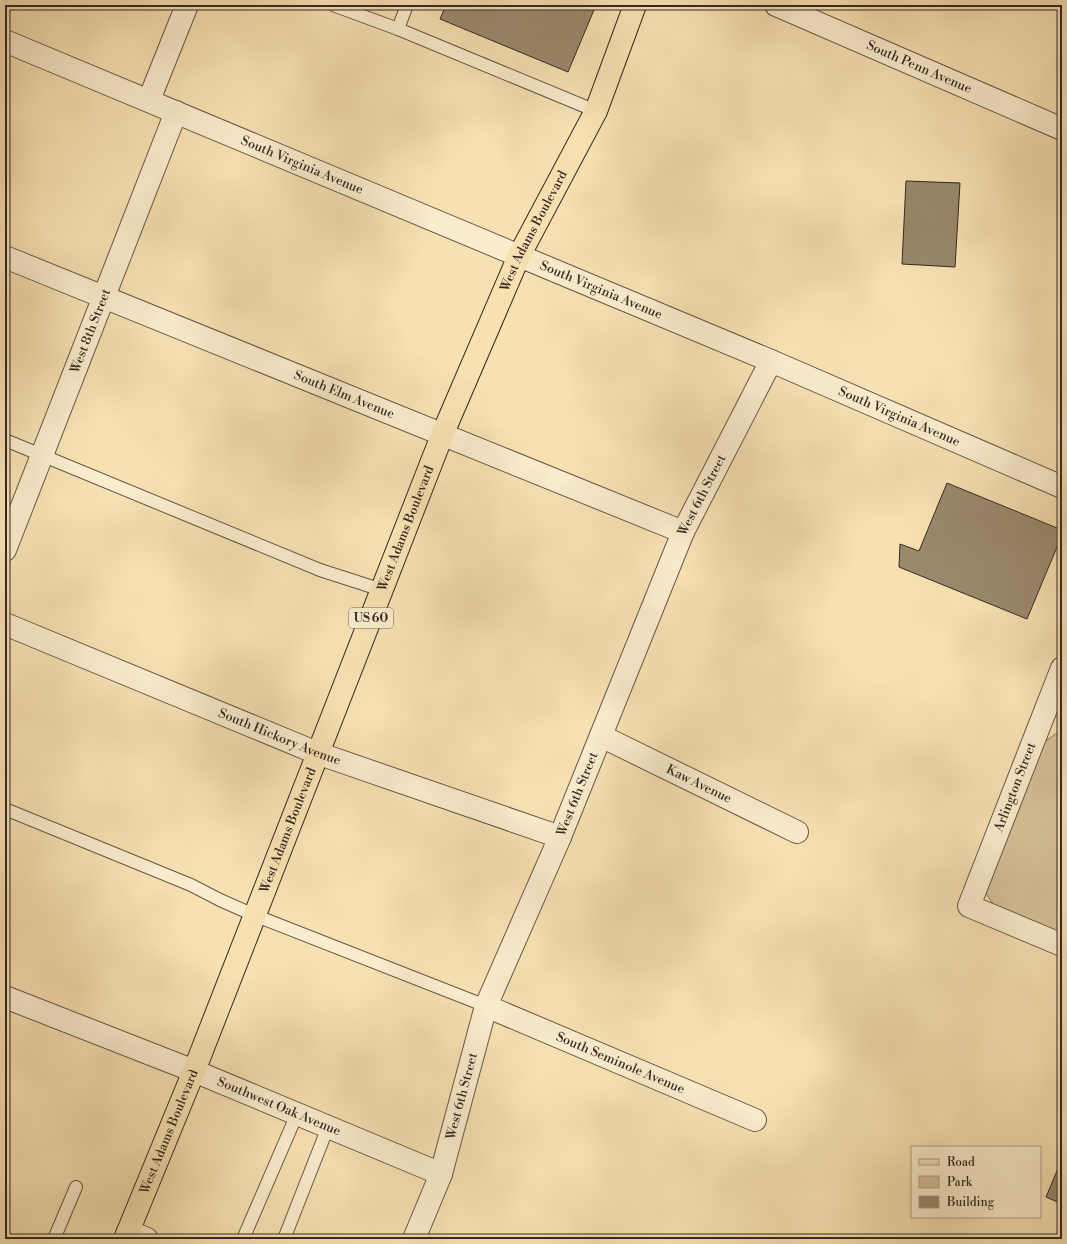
<svg xmlns="http://www.w3.org/2000/svg" width="1067" height="1244" font-family="'Libre Bodoni',serif">
  <rect width="100%" height="100%" fill="#f7e1b2"/>
  <filter id="stains"><feTurbulence type="fractalNoise" baseFrequency=".005" numOctaves="4"/><feColorMatrix values="0 0 0 0 .2 0 0 0 0 .09 0 0 0 0 .02 0 0 0 .5 -.17"/></filter>
  <radialGradient id="worn" r=".72"><stop offset=".6" stop-color="#630" stop-opacity="0"/><stop offset="1" stop-color="#630" stop-opacity=".3"/></radialGradient>
  <polygon fill="#d6c29a" stroke="#86765e" points="1062,729 1062,937 1003,913 993,904 985,892 1034,750"/>
  <g fill="#9a896d" stroke="#352922">
    <polygon points="446,5 596,5 568,72 440,19"/>
    <polygon points="906,181 960,183 955,267 902,264"/>
    <polygon points="947,483 1062,530 1062,535 1027,619 899,567 900,544 919,551"/>
    <polygon points="1062,1159 1062,1204 1046,1197"/>
  </g>
  <g fill="none" stroke-linecap="round" stroke-linejoin="round">
    <defs>
      <g id="service">
        <polyline points="333,5 398,29 596,111"/>
        <polyline points="398,29 407,5"/>
        <polyline points="5,440 320,570 382,590"/>
        <polyline points="5,809 191,885 220,900 254,915 486,1006"/>
        <polyline points="54,1239 76,1187"/>
        <polyline points="243,1239 297,1114"/>
        <polyline points="284,1239 328,1127"/>
      </g>
      <g id="minor">
        <path id="s1" d="M776 5 1062 129"/>
        <polyline points="149,100 187,5"/>
        <path id="s2" d="M5 257 683 532"/>
        <path id="s3" d="M5 550 176 112"/>
        <path id="s4" d="M5 624 317 753 560 837"/>
        <polyline points="1062,668 969,906 1062,945"/>
        <path id="s5" d="M601 736 797 832"/>
        <path id="s6" d="M5 997 194 1071 441 1174"/>
        <path id="s7" d="M486 1006 755 1120"/>
        <polyline points="128,1231 147,1239"/>
        <path id="s8" d="M414 1239 441 1174 486 1006 560 837 683 532 771 361"/>
      </g>
      <g id="tertiary">
        <path id="s9" d="M5 41 771 361 1062 487"/>
      </g>
      <g id="primary">
        <path id="s10" d="M125 1239 194 1071 443 433 519 256 596 111 635 5"/>
      </g>
    </defs>
    <use href="#service" stroke="#665746" stroke-width="14"/>
    <use href="#minor" stroke="#665746" stroke-width="24"/>
    <use href="#tertiary" stroke="#665746" stroke-width="24"/>
    <use href="#primary" stroke="#352922" stroke-width="24"/>
    <use href="#service" stroke="#faeccd" stroke-width="12"/>
    <use href="#minor" stroke="#faeccd" stroke-width="22"/>
    <use href="#tertiary" stroke="#faeccd" stroke-width="22"/>
    <use href="#primary" stroke="#f7e1b2" stroke-width="22"/>
  </g>
  <g text-anchor="middle" dominant-baseline="central" stroke-width="4" stroke-linejoin="round" paint-order="stroke">
    <rect fill="#faeccd" stroke="#706455" stroke-width="1" x="349" y="608" width="44" height="20" rx="3"/>
    <g font-size="12" font-weight="bold" fill="#352922">
      <text x="371" y="618">US 60</text>
    </g>
    <g font-size="13" fill="#352922" stroke="#faeccd">
      <text stroke="none"><textPath href="#s1" startOffset="156">South Penn Avenue</textPath></text>
      <text stroke="none"><textPath href="#s9" startOffset="322">South Virginia Avenue</textPath></text>
      <text stroke="none"><textPath href="#s10" startOffset="1088">West Adams Boulevard</textPath></text>
      <text stroke="none"><textPath href="#s9" startOffset="646">South Virginia Avenue</textPath></text>
      <text stroke="none"><textPath href="#s3" startOffset="235">West 8th Street</textPath></text>
      <text stroke="none"><textPath href="#s2" startOffset="366">South Elm Avenue</textPath></text>
      <text stroke="none"><textPath href="#s9" startOffset="970">South Virginia Avenue</textPath></text>
      <text stroke="none"><textPath href="#s8" startOffset="799">West 6th Street</textPath></text>
      <text stroke="none"><textPath href="#s10" startOffset="764">West Adams Boulevard</textPath></text>
      <text stroke="none"><textPath href="#s4" startOffset="297">South Hickory Avenue</textPath></text>
      <text stroke="none"><textPath href="#s5" startOffset="109">Kaw Avenue</textPath></text>
      <text transform="translate(1015 787) rotate(-69)">Arlington Street</text>
      <text stroke="none"><textPath href="#s8" startOffset="475">West 6th Street</textPath></text>
      <text stroke="none"><textPath href="#s10" startOffset="440">West Adams Boulevard</textPath></text>
      <text stroke="none"><textPath href="#s7" startOffset="146">South Seminole Avenue</textPath></text>
      <text stroke="none"><textPath href="#s8" startOffset="151">West 6th Street</textPath></text>
      <text stroke="none"><textPath href="#s6" startOffset="295">Southwest Oak Avenue</textPath></text>
      <text stroke="none"><textPath href="#s10" startOffset="116">West Adams Boulevard</textPath></text>
    </g>
  </g>
  <rect width="1067" height="1244" fill="none" stroke="#f7e1b2" stroke-width="20"/>
  <rect x="6" y="6" width="1055" height="1232" fill="none" stroke="#352922" stroke-width="2"/>
  <rect x="10" y="10" width="1047" height="1224" fill="none" stroke="#352922"/>
  <rect x="911" y="1146" width="130" height="72" fill="#faeccd" stroke="#ab9e89"/>
  <rect x="919" y="1159" width="20" height="6" fill="#f7e1b2" stroke="#ab9e89"/>
  <text x="947" y="1166" font-size="12" fill="#352922">Road</text>
  <rect x="919" y="1176" width="20" height="12" fill="#d6c29a" stroke="#ab9e89"/>
  <text x="947" y="1186" font-size="12" fill="#352922">Park</text>
  <rect x="919" y="1196" width="20" height="12" fill="#9a896d" stroke="#ab9e89"/>
  <text x="947" y="1206" font-size="12" fill="#352922">Building</text>
  <rect width="100%" height="100%" filter="url(#stains)"/>
  <rect width="100%" height="100%" fill="url(#worn)"/>
</svg>
